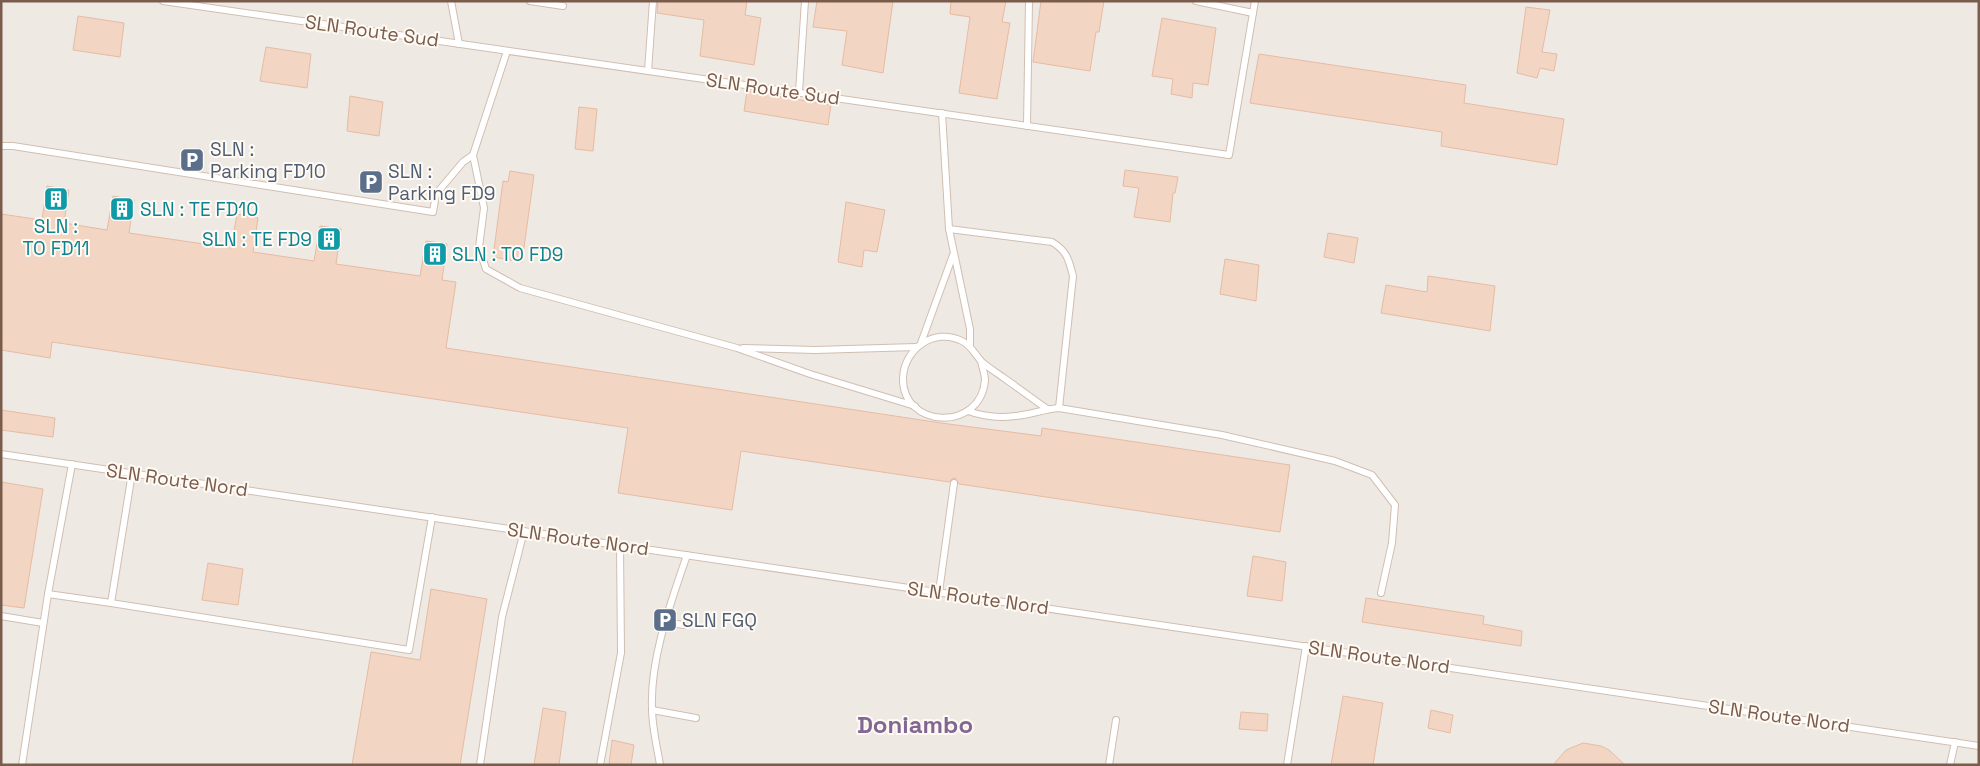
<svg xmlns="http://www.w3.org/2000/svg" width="1980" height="766" font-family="'Space Grotesk',sans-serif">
  <rect width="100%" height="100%" fill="#fdf6ec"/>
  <rect fill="#efe9e4" x="1" y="1" width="1978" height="764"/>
  <g fill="#f3d5c3" stroke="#e6bba3">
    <polygon points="658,1 747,1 745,15 761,18 754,65 700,56 704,20 657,13"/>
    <polygon points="817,1 893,1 883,73 842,65 847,31 813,27"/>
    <polygon points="951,1 1006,1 1002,22 1010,23 997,99 959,93 970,17 950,14"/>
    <polygon points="1041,1 1104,1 1099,32 1096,32 1090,71 1033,62"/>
    <polygon points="1526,7 1550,10 1542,52 1557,54 1554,71 1540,68 1537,78 1517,73"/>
    <polygon points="78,16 124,23 120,57 73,50"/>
    <polygon points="1162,18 1216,28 1208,85 1193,83 1192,98 1171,94 1173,79 1152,76"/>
    <polygon points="266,47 311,54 307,88 260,81"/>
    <polygon points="1259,54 1466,85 1464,103 1564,119 1557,165 1441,146 1442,132 1250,103"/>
    <polygon points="747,91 831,105 828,125 744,111"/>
    <polygon points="350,96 383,102 379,136 347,131"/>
    <polygon points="579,107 597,109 593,151 575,149"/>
    <polygon points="1125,170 1178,177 1175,193 1173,193 1170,222 1134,217 1139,188 1123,186"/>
    <polygon points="510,171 534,175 522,262 493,257 503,181 508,182"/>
    <polygon points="47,186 69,190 64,223 107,230 113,196 134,200 129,233 231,248 237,214 258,218 253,252 314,261 320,226 341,229 336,264 420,276 426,241 447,244 442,280 456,282 446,348 941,423 1041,436 1042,428 1290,465 1280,532 959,484 955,478 952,479 949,482 741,451 732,510 618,493 628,428 52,342 50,358 1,350 1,214 42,220"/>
    <polygon points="846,202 885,210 877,252 864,250 862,267 838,262"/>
    <polygon points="1328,233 1358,238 1354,263 1324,257"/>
    <polygon points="1225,259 1259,265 1256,301 1220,294"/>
    <polygon points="1428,276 1495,286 1490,331 1381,313 1386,285 1427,292"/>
    <polygon points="1,410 55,418 53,437 1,430"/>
    <polygon points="1,482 43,489 24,608 1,605"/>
    <polygon points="1253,556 1286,562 1282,601 1247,596"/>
    <polygon points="208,563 243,569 238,605 202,600"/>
    <polygon points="431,589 487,599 460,765 352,765 371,652 420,660"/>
    <polygon points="1366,598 1484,616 1483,624 1522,631 1521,646 1362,622"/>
    <polygon points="1343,696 1383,703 1373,765 1331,765"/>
    <polygon points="543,708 566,712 559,765 534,765"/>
    <polygon points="1431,710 1453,715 1450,733 1428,728"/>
    <polygon points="1241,712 1268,714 1267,731 1239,729"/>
    <polygon points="612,740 634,745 631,765 609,765"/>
    <polygon points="1583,743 1601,746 1609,750 1625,765 1553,765 1566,750"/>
  </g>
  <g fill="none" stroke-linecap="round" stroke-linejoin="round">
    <defs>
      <g id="lane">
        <polyline points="163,1 1229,155 1255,1"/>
        <polyline points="451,1 459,44"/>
        <polyline points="530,1 563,6"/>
        <polyline points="1196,1 1253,13"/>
        <polyline points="648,71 653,1"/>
        <polyline points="799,92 805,1"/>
        <polyline points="942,113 949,229 970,329 970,346"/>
        <polyline points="1027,126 1029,1"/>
        <polyline points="1,146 13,146 433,212 436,194 463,162 473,155 507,51"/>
        <polyline points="473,155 484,208 479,247 486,269 520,288 737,348 810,374 915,406"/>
        <path d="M949 229 1052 242C1067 251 1069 260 1073 276L1059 408"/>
        <polyline points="921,343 953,255"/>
        <polyline points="743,348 815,350 916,347"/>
        <path d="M981 361C982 367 985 374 985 380 981 432 902 429 903 378 904 349 934 327 962 341 972 346 975 355 982 362 989 368 997 373 1004 378 1018 388 1032 398 1047 409"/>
        <path d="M968 411C982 416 1000 418 1015 416 1030 415 1044 409 1059 408L1222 435 1335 461 1372 475 1395 505 1392 543 1381 593"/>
        <polyline points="1,454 1979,746"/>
        <polyline points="132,473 111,603 409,650 432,517"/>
        <polyline points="939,592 954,483"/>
        <polyline points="48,594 111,603"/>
        <polyline points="1,616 43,623"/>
        <polyline points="664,622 684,625"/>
        <polyline points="652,710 696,718"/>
        <polyline points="22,765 48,594 72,464"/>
        <polyline points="480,765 502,617 524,531"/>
        <polyline points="600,765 621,653 620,545"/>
        <path d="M660 765C657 746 652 727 652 708 650 658 671 602 687 555"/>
        <polyline points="1109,765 1116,720"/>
        <polyline points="1287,765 1306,646"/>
        <polyline points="1950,765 1955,742"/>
      </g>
    </defs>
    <use href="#lane" stroke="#d1beb0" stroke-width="8"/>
    <use href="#lane" stroke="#fff" stroke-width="6"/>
  </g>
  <defs>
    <symbol id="parking-square" viewBox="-11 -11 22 22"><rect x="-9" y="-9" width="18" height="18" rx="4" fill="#5c6f8a" stroke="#fffaf3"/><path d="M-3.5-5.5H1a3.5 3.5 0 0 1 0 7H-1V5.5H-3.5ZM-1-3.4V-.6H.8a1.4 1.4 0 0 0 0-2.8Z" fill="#fff"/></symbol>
    <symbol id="building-square" viewBox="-11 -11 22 22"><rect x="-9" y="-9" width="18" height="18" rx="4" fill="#0f9aa8" stroke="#fffaf3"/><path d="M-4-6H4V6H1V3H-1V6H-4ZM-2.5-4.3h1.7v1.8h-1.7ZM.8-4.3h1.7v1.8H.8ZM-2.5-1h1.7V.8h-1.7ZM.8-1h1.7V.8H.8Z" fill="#fff"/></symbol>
  </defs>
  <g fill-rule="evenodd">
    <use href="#parking-square" x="178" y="146" width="28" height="28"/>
    <use href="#parking-square" x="357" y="168" width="28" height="28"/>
    <use href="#building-square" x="42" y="185" width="28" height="28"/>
    <use href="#building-square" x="108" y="195" width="28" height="28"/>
    <use href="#building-square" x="315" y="225" width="28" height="28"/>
    <use href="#building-square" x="421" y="240" width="28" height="28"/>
    <use href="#parking-square" x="651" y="606" width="28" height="28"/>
  </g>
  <g text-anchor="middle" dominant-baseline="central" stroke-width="4" stroke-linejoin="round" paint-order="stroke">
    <g font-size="19" fill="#7a5c4d" stroke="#fffaf3">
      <text transform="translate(372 31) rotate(8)">SLN Route Sud</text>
      <text transform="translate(773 89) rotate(8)">SLN Route Sud</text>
      <text transform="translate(177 480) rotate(8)">SLN Route Nord</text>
      <text transform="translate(578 539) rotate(8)">SLN Route Nord</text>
      <text transform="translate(978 598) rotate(8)">SLN Route Nord</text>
      <text transform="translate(1379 657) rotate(8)">SLN Route Nord</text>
      <text transform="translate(1779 716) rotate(8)">SLN Route Nord</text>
    </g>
    <g font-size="19" fill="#4e5e75" stroke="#fffaf3" text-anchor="start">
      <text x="210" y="149">SLN :<tspan x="210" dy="22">Parking FD10</tspan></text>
      <text x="388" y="171">SLN :<tspan x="388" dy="22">Parking FD9</tspan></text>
      <text x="682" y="620">SLN FGQ</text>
    </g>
    <g font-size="19" fill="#0d838f" stroke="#fffaf3" text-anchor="start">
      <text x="140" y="209">SLN : TE FD10</text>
      <text x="56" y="226" text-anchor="middle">SLN :<tspan x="56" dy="22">TO FD11</tspan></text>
      <text x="312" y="239" text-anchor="end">SLN : TE FD9</text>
      <text x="452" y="254">SLN : TO FD9</text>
    </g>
    <g font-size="24" font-weight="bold" fill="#846695" stroke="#fffaf3">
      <text x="915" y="724">Doniambo</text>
    </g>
  </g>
  <rect width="1980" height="766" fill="none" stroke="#7a5c4d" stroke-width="5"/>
</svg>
